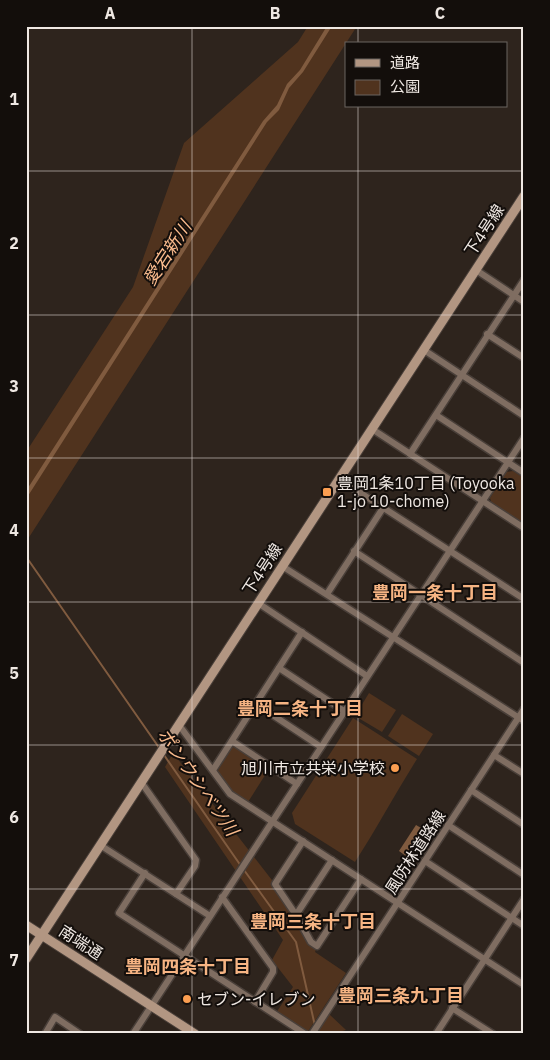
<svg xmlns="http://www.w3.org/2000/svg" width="550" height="1060" font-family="'IBM Plex Sans','Noto Sans JP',sans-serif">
  <rect width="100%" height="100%" fill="#2e241d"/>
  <g fill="#50331e">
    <polygon points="308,26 357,26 26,542 26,452 133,287 184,143 298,42"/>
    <polygon points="513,471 524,478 524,516 520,522 492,504 490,498 506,472"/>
    <polygon points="369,693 396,710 382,732 355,716"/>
    <polygon points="402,714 433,734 419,756 388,736"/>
    <path d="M353 718 417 759C395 794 377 828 355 862L295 824 292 813Z"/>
    <polygon points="233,746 269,769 248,802 233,793 217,772"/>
    <polygon points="173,753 275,884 311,942 317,946 315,952 346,973 307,1033 276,1013 293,987 272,960 283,940 165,767"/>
    <polygon points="329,1014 346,1030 333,1034 316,1034"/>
  </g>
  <g fill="#805b3f">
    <polygon points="327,26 332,26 303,72 289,88 279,110 267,122 26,499 26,491 263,121 277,105 287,84 300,70"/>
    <polygon points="416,825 428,832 410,859 399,851"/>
  </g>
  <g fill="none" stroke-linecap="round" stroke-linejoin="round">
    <g stroke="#805b3f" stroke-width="2">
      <polyline points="27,558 160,749"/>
      <polyline points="164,755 241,866"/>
      <polyline points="244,870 296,942 315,1026"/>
    </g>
    <defs>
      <g id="street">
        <polyline points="476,270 524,302"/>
        <polyline points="487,334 524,358"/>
        <polyline points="424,350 524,416"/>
        <polyline points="436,415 524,473"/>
        <polyline points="372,429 524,528"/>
        <polyline points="410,454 524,280"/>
        <polyline points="339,479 524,599"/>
        <polyline points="354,551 524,663"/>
        <polyline points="282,566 524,721"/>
        <polyline points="327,594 383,508"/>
        <polyline points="258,603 367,676"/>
        <polyline points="279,668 344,711"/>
        <polyline points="256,704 321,747"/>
        <polyline points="179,725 230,794 524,985"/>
        <polyline points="232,741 297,784"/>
        <polyline points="494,755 524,774"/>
        <polyline points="213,770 302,632"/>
        <polyline points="141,782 196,860 195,866 176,894"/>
        <polyline points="471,790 524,825"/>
        <polyline points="448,825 524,875"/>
        <polyline points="303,841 275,884 296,915 311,942 317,946 361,879"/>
        <polyline points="100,845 210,916"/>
        <polyline points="425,861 524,926"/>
        <polyline points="145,873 119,913 305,1034"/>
        <polyline points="222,897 273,968 273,972 255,1002"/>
        <polyline points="296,915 332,860"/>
        <polyline points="452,1008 493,1034"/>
        <polyline points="45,1034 55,1017 80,1034"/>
        <polyline points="133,1034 524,438"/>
        <polyline points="312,1034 524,709"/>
        <polyline points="436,1034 524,899"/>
      </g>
      <g id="secondary">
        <polyline points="26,925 195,1034"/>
        <polyline points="26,959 524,196"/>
      </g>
    </defs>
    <use href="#street" stroke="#493f39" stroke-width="9"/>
    <use href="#secondary" stroke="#493f39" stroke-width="11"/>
    <use href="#street" stroke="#7f6d61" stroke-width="6"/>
    <use href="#secondary" stroke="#b29682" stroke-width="9"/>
  </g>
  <path fill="none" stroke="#efe8e3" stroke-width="1" stroke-opacity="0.55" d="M192 26V1034M358 26V44M358 106V1034M26 171H524M26 315H524M26 458H524M26 602H524M26 745H524M26 889H524"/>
  <g fill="#fb9e51" stroke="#130e0b" stroke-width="2">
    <rect x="322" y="487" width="10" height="10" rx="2.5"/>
    <circle cx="395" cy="768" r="5"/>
    <circle cx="187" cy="999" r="5"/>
  </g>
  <g text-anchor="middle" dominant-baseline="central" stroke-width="4" stroke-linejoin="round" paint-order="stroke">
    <g font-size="16" fill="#efe8e3" stroke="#130e0b">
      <text transform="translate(484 230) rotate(-57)">下4号線</text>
      <text transform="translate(262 569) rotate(-57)">下4号線</text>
      <text transform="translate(415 852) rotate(-57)">風防林道路線</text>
      <text transform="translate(81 942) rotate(33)">南端通</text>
    </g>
    <g font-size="16" fill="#efe8e3" stroke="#130e0b" text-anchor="start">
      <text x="337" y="483">豊岡1条10丁目 (Toyooka<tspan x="337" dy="18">1-jo 10-chome)</tspan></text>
      <text x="385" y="768" text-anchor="end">旭川市立共栄小学校</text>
      <text x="197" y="999">セブン-イレブン</text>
    </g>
    <g font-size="18" font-style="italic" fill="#fabb8d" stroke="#130e0b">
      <text transform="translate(167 253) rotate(-57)">愛宕新川</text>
      <text transform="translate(198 782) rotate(55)">ポンウシベツ川</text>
    </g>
    <g font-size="18" font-weight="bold" fill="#f6b483" stroke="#130e0b">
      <text x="435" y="592">豊岡一条十丁目</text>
      <text x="300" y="708">豊岡二条十丁目</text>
      <text x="313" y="921">豊岡三条十丁目</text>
      <text x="188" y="966">豊岡四条十丁目</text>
      <text x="401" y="995">豊岡三条九丁目</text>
    </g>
  </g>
  <rect width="550" height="1060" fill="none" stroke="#130e0b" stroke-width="55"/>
  <rect x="345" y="42" width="162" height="65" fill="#130e0b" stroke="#6b6561"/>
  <rect x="355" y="59" width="25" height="8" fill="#b29682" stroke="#6b6561"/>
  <text x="390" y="68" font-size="15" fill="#efe8e3">道路</text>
  <rect x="355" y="80" width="25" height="15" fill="#50331e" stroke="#6b6561"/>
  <text x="390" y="92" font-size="15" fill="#efe8e3">公園</text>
  <rect x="28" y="28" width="494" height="1004" fill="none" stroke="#efe8e3" stroke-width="2"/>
  <g font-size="16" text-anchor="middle" font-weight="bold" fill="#efe8e3">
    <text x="110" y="19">A</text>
    <text x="275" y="19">B</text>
    <text x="440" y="19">C</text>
    <text x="14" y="105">1</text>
    <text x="14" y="249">2</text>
    <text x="14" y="392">3</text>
    <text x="14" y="536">4</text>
    <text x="14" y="679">5</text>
    <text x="14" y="823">6</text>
    <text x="14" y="966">7</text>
  </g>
</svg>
